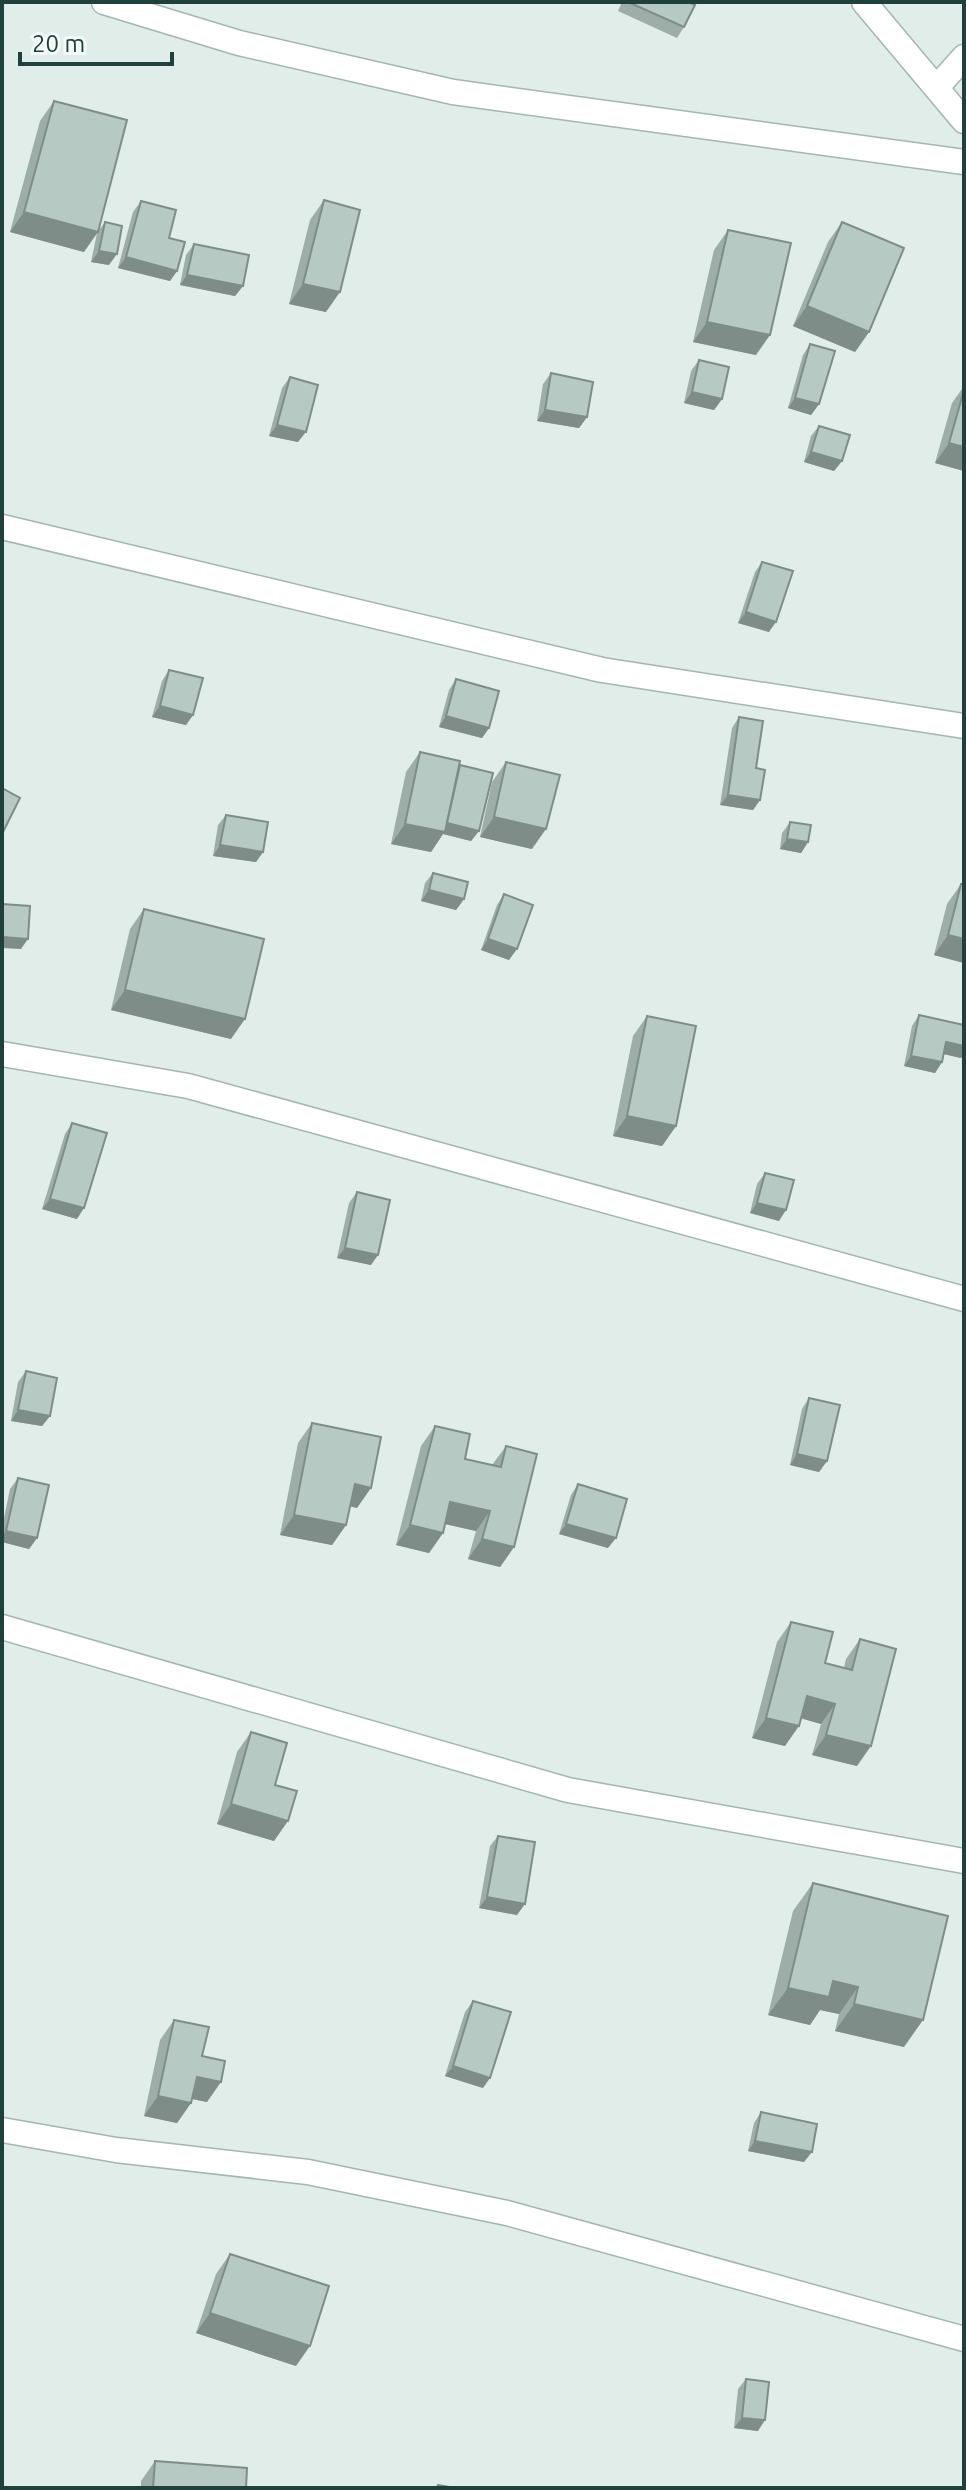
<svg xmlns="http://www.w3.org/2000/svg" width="966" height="2490" font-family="Ubuntu,sans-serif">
  <rect width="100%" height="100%" fill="#e1ede9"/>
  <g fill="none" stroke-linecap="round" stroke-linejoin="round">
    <defs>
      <g id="minor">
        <polyline points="104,2 239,43 453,92 964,162"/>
        <polyline points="864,2 964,121"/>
        <polyline points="937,87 964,57"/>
        <polyline points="2,527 602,670 964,726"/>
        <polyline points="2,1054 188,1086 964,1299"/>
        <polyline points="2,1627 568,1790 964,1861"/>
        <polyline points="2,2130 116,2150 308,2172 507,2213 964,2339"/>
      </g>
    </defs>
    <use href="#minor" stroke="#a3b6b1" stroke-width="27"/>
    <use href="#minor" stroke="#fff" stroke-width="24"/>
  </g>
  <g fill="#9dada7">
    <polygon points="622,2 689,2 684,27 677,38 618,11"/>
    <polygon points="54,101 84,252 10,232 40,121"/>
    <polygon points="324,200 326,312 289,304 310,220"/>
    <polygon points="141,201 169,238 177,271 170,281 118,268 133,212"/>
    <polygon points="105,222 109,265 91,262 97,233"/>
    <polygon points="842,222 869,332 855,352 793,326 828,242"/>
    <polygon points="728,230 756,355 693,342 714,250"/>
    <polygon points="194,244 243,286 235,296 180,285 186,255"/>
    <polygon points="810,344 819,404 811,415 788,408 803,355"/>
    <polygon points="699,360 722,399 714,410 684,403 691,371"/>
    <polygon points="551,373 587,417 579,428 537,421 543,384"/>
    <polygon points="290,377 298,442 269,436 282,388"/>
    <polygon points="964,386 964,471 935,463 952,403"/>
    <polygon points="819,426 842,461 834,471 804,462 811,436"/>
    <polygon points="762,562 769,632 738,623 755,572"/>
    <polygon points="169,670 193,715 186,725 152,717 162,681"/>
    <polygon points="456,679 489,728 482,738 439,727 449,690"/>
    <polygon points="739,717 756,768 760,800 753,810 720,805 732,728"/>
    <polygon points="420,752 458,768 460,765 479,831 471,841 443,834 431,852 391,844 406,772"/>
    <polygon points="506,762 532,849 480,837 492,782"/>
    <polygon points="226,815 263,852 256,862 213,856 218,825"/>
    <polygon points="790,822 808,842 801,853 780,849 782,833"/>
    <polygon points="433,873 464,899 456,910 421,901 425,883"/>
    <polygon points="961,884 964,963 934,955 947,904"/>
    <polygon points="504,894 509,960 481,950 497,905"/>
    <polygon points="144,909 231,1039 111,1010 130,929"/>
    <polygon points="919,1015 964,1025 964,1054 961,1058 944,1054 942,1062 935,1073 904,1066 912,1026"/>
    <polygon points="647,1016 676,1126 662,1146 613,1136 633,1036"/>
    <polygon points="72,1123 77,1219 42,1209 65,1134"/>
    <polygon points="765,1173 779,1221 750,1213 757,1184"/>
    <polygon points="357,1192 371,1265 337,1258 349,1203"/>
    <polygon points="26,1371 50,1416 42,1426 11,1421 18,1382"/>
    <polygon points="809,1398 827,1461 819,1472 790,1465 802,1409"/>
    <polygon points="312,1423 357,1508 350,1506 346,1525 332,1545 280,1535 298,1443"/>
    <polygon points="435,1426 465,1459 492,1465 506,1446 514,1547 500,1567 468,1559 476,1531 445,1524 443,1533 429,1553 396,1545 421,1446"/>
    <polygon points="18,1478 37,1538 29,1549 2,1542 2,1528 10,1489"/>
    <polygon points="578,1484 608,1548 559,1534 571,1495"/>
    <polygon points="791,1622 825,1663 844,1668 846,1659 860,1639 857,1766 812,1755 821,1724 801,1718 785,1746 752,1738 777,1642"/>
    <polygon points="251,1732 275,1785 274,1841 217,1824 237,1752"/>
    <polygon points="498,1836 517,1915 479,1908 490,1846"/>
    <polygon points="813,1883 904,2047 835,2031 839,2014 820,2010 810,2025 768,2015 793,1911"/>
    <polygon points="473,2001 483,2088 445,2076 465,2012"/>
    <polygon points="174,2020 202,2056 207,2102 192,2099 191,2103 177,2123 144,2116 160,2040"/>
    <polygon points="761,2112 804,2162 748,2151 754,2123"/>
    <polygon points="230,2254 296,2366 196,2333 216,2274"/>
    <polygon points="746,2379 758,2431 734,2428 738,2389"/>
    <polygon points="155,2461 246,2488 141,2488 141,2481"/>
  </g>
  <g fill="#7f8d88">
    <polygon points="24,212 98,232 84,252 10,232"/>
    <polygon points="99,251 117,254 109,265 91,262"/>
    <polygon points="126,257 177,271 170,281 118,268"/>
    <polygon points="187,275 243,286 235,296 180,285"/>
    <polygon points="303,284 340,292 326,312 289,304"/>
    <polygon points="807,306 869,332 855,352 793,326"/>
    <polygon points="707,322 770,335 756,355 693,342"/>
    <polygon points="692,392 722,399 714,410 684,403"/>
    <polygon points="795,398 819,404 811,415 788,408"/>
    <polygon points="545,410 587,417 579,428 537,421"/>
    <polygon points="277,425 306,432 298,442 269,436"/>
    <polygon points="949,443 964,447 964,471 935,463"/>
    <polygon points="811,452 842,461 834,471 804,462"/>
    <polygon points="746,612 776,622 769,632 738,623"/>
    <polygon points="160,706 193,715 186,725 152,717"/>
    <polygon points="446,716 489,728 482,738 439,727"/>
    <polygon points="728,795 760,800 753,810 720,805"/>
    <polygon points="494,817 546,829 532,849 480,837"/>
    <polygon points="446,822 479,831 471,841 443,834 431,852 391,844 405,824"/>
    <polygon points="787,839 808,842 801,853 780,849"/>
    <polygon points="220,845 263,852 256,862 213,856"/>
    <polygon points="429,890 464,899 456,910 421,901"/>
    <polygon points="948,935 964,939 964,963 934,955"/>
    <polygon points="2,937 28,939 21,949 2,948"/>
    <polygon points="488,939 517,949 509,960 481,950"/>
    <polygon points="125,990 245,1019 231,1039 111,1010"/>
    <polygon points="946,1042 964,1046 964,1054 961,1058 939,1053"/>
    <polygon points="911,1056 942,1062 935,1073 904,1066"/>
    <polygon points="627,1116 676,1126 662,1146 613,1136"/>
    <polygon points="50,1199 84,1208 77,1219 42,1209"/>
    <polygon points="757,1203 786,1210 779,1221 750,1213"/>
    <polygon points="345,1248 378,1255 371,1265 337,1258"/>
    <polygon points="18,1410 50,1416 42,1426 11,1421"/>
    <polygon points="797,1454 827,1461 819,1472 790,1465"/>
    <polygon points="355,1484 371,1488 357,1508 341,1504"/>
    <polygon points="450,1502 490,1511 476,1531 436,1522"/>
    <polygon points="294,1515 346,1525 332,1545 280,1535"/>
    <polygon points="566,1524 616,1538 608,1548 559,1534"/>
    <polygon points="410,1525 443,1533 429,1553 396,1545"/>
    <polygon points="6,1531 37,1538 29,1549 2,1542 2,1537"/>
    <polygon points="482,1539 514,1547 500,1567 468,1559"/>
    <polygon points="807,1696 835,1704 821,1724 793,1716"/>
    <polygon points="766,1718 799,1726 785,1746 752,1738"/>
    <polygon points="826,1735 871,1746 857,1766 812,1755"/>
    <polygon points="231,1804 288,1821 274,1841 217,1824"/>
    <polygon points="487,1897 525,1904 517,1915 479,1908"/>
    <polygon points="833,1981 858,1987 839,2014 820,2010 810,2025 768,2015 788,1988"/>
    <polygon points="854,2004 923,2020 904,2047 835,2031"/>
    <polygon points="453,2066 490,2078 483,2088 445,2076"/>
    <polygon points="197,2077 221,2082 207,2102 183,2097"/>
    <polygon points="158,2096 191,2103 177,2123 144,2116"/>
    <polygon points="755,2141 812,2152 804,2162 748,2151"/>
    <polygon points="210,2313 310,2346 296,2366 196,2333"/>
    <polygon points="742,2418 765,2420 758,2431 734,2428"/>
  </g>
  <g fill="#b6c9c2" stroke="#7f8d88" stroke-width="2">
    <polygon points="628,2 689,2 695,5 684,27"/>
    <polygon points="54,101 127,120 98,232 24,212"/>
    <polygon points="324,200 360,210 340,292 303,284"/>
    <polygon points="141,201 176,210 169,238 185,242 177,271 126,257"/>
    <polygon points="105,222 122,226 117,254 99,251"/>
    <polygon points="842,222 904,248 869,332 807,306"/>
    <polygon points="728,230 791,243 770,335 707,322"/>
    <polygon points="194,244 249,255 243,286 187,275"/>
    <polygon points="810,344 835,351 819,404 795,398"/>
    <polygon points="699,360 729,367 722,399 692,392"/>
    <polygon points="551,373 593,382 587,417 545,410"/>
    <polygon points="290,377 318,385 306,432 277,425"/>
    <polygon points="964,390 964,447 949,443"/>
    <polygon points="819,426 850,435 842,461 811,452"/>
    <polygon points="762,562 793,571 776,622 746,612"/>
    <polygon points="169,670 203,678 193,715 160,706"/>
    <polygon points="456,679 499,691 489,728 446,716"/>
    <polygon points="739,717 763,721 756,768 765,770 760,800 728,795"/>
    <polygon points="420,752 460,761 445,832 405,824"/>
    <polygon points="506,762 560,775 546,829 494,817"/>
    <polygon points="460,765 493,773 479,831 447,823"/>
    <polygon points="2,788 20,798 3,832 2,831"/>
    <polygon points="226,815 268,822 263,852 220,845"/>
    <polygon points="790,822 811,825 808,842 787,839"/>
    <polygon points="433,873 468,882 464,899 429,890"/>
    <polygon points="961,884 964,884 964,939 948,935"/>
    <polygon points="504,894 533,905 517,949 488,939"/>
    <polygon points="2,904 30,906 28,939 2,937"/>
    <polygon points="144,909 264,939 245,1019 125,990"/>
    <polygon points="919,1015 964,1025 964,1046 946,1042 942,1062 911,1056"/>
    <polygon points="647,1016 696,1026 676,1126 627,1116"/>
    <polygon points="72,1123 107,1133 84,1208 50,1199"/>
    <polygon points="765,1173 794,1180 786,1210 757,1203"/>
    <polygon points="357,1192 390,1200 378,1255 345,1248"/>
    <polygon points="26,1371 57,1378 50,1416 18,1410"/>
    <polygon points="809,1398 840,1405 827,1461 797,1454"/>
    <polygon points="312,1423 381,1437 371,1488 355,1484 346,1525 294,1515"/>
    <polygon points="435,1426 470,1434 465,1459 501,1467 506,1446 537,1454 514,1547 482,1539 490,1511 450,1502 443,1533 410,1525"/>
    <polygon points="18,1478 49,1485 37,1538 6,1531"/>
    <polygon points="578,1484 627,1499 616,1538 566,1524"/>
    <polygon points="791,1622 833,1632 825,1663 852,1670 860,1639 896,1649 871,1746 826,1735 835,1704 807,1696 799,1726 766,1718"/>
    <polygon points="251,1732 287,1743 275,1785 297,1791 288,1821 231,1804"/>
    <polygon points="498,1836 535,1842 525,1904 487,1897"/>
    <polygon points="813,1883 948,1916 923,2020 854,2004 858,1987 833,1981 829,1997 788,1988"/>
    <polygon points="473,2001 511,2012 490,2078 453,2066"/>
    <polygon points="174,2020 209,2027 202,2056 225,2061 221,2082 197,2077 191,2103 158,2096"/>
    <polygon points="761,2112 817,2124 812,2152 755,2141"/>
    <polygon points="230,2254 329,2286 310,2346 210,2313"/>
    <polygon points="746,2379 769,2382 765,2420 742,2418"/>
    <polygon points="155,2461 247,2468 246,2488 153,2488"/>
    <polygon points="438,2485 455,2488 437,2488"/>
  </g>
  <rect width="966" height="2490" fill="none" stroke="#1f403b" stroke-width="8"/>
  <path d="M20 52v12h152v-12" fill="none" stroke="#1f403b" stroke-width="4"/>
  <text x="32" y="52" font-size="24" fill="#1f403b" stroke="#f2f9f6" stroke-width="6" paint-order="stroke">20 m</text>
</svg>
